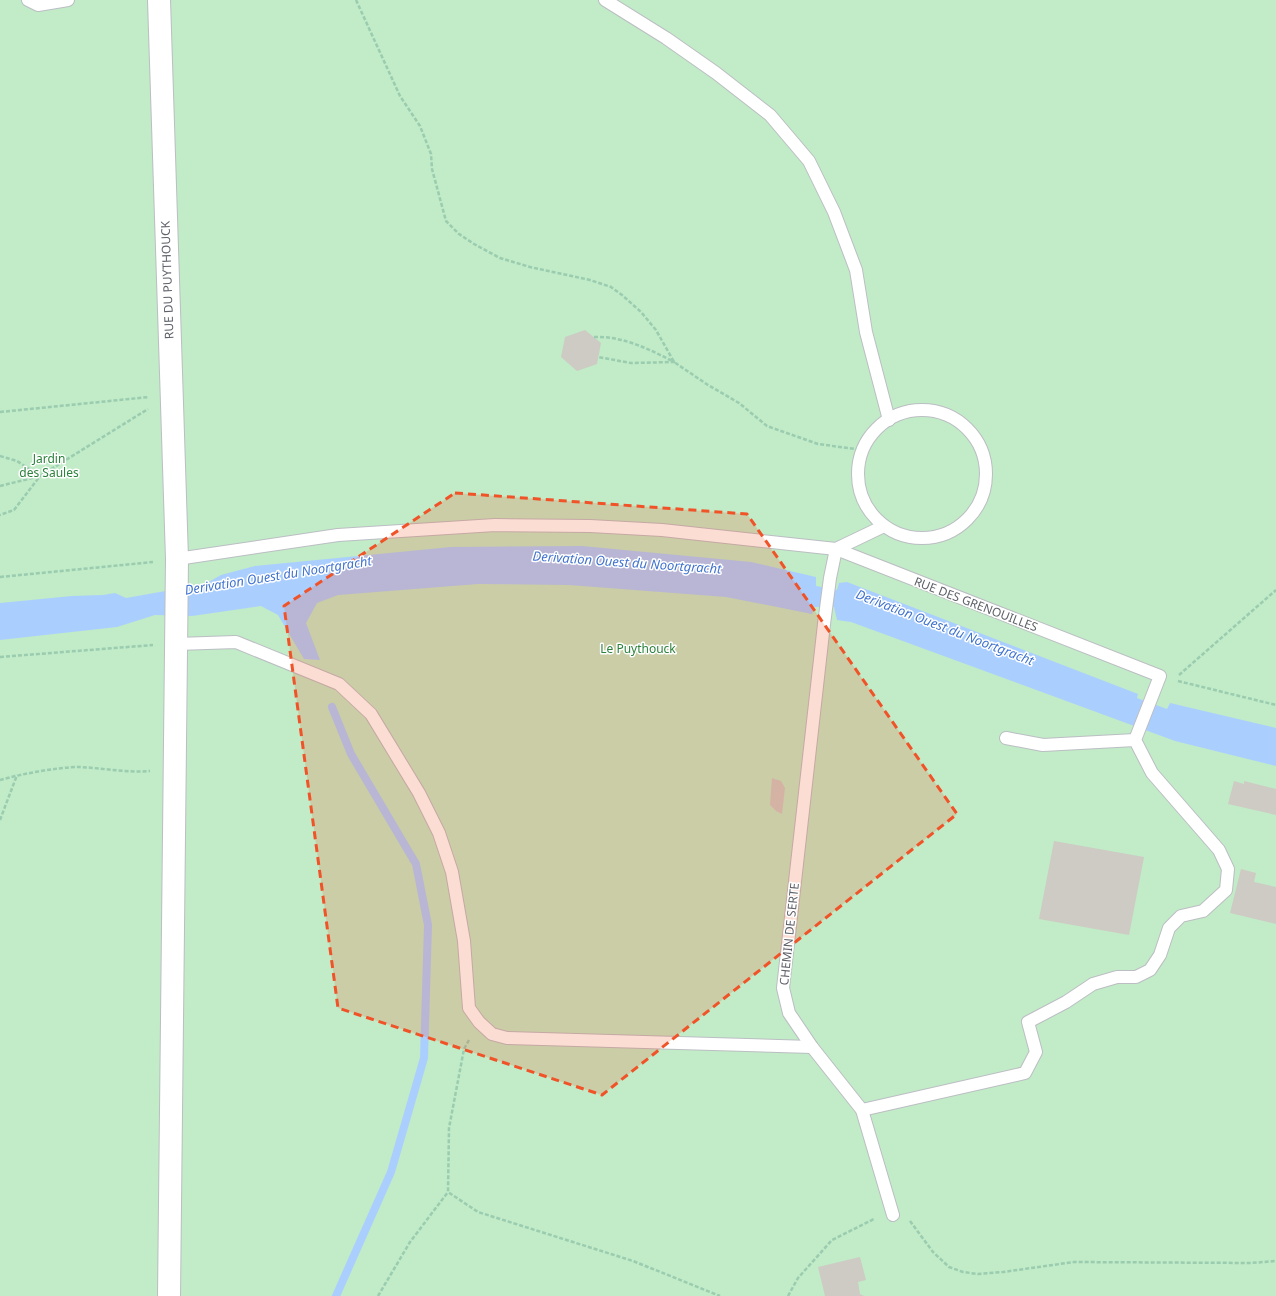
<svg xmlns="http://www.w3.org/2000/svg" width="1276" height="1296" font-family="'Noto Sans',sans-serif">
  <rect width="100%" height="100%" fill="#f2f1e7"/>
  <rect fill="#c2ebc7" x="0" y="0" width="1276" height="1296"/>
  <polygon fill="#aacfff" points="582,546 751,562 816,577 816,586 837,590 839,583 847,582 1138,694 1137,698 1167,709 1170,703 1276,728 1276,766 1175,741 851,622 837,620 834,607 814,607 812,614 726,597 569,585 478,584 338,595 317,603 306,623 320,660 304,659 278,615 261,606 192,616 155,615 117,627 0,640 0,603 72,596 103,595 115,593 126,598 205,584 221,575 255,566 451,547"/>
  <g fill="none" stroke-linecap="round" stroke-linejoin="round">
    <polyline stroke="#aacfff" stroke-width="8" points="332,707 351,754 416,864 428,925 424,1058 391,1172 336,1296"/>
  </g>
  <g fill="#cdcbc4">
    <polygon points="585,330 601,343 597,364 577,371 561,357 565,337"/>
    <polygon points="772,778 781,781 785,788 782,814 776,811 770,805"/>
    <polygon points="1234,781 1244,784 1244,781 1276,789 1276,815 1228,804"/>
    <polygon points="1054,841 1144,857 1129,935 1039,919"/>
    <polygon points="1241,869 1256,873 1254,882 1276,887 1276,924 1230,913"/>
    <polygon points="860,1257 866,1280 858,1282 860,1294 864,1296 825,1296 818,1267"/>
  </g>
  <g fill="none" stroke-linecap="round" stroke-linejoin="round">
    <defs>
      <g id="service">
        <polyline points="28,0 38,5 68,0"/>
        <polyline points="605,0 666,38 716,73 770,115 809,161 834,212 856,270 866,332 889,420"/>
        <circle cx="922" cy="474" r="64"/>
        <polyline points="836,549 830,578 824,624 783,988 789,1013 812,1047 862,1110 893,1215"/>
        <polyline points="836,549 884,526"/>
        <polyline points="177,559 338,535 495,525 590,526 662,530 836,549 1160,676 1135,740 1152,773 1219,850 1228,869 1226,890 1203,911 1181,916 1169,928 1160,955 1150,970 1136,977 1117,977 1093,984 1066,1002 1028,1022 1036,1052 1025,1073 862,1110"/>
        <polyline points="177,644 236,642 339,684 371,714 419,793 439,833 452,872 464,941 469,1008 479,1022 492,1034 507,1038 812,1047"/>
        <polyline points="1006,738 1043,745 1135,740"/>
      </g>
      <polyline id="minor" points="159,0 177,559 169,1296"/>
    </defs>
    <use href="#service" stroke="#bbbec3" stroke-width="14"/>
    <use href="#minor" stroke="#bbbec3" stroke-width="24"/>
    <g stroke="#9accb0" stroke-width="2.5" stroke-dasharray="4 2" stroke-linecap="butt">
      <polyline points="356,0 400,96 420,126 431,154 432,169 446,221 459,234 474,244 500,258 530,267 590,280 611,287 622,295 641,312 656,330 674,362 708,385 739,403 767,426 818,444 863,450"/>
      <path d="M594 337C623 336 649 349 674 362L631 363 598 357"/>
      <polyline points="0,412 149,397"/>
      <polyline points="0,456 17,461 40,476 14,510 0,515"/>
      <polyline points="0,486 40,476 148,409"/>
      <polyline points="0,577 153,562"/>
      <polyline points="0,657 153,645"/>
      <polyline points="1179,675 1276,590"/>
      <polyline points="1178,681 1276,705"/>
      <path d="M0 780C21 774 58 767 79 767 103 768 126 773 150 771"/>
      <polyline points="0,820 17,775"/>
      <polyline points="469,1040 464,1049 449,1128 448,1192 478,1212 633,1261 720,1296"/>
      <polyline points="910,1221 933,1252 949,1267 963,1272 978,1274 1003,1272 1074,1262 1251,1263 1276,1261"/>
      <polyline points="378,1296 410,1242 448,1192"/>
      <polyline points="788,1296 798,1278 832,1240 874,1219"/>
    </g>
    <use href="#service" stroke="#fff" stroke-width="12"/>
    <use href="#minor" stroke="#fff" stroke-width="22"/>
  </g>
  <path fill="#f15329" fill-opacity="0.2" stroke="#f15329" stroke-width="3" stroke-dasharray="8 5" stroke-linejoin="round" d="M455 493 747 514 957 814 602 1095 338 1008 284 606Z"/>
  <g text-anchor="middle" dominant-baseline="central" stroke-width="3" stroke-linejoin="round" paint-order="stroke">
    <g font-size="12" fill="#5e6169" stroke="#fff">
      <text transform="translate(167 280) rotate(-92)">RUE DU PUYTHOUCK</text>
      <text transform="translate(976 604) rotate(21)">RUE DES GRENOUILLES</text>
      <text transform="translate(789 934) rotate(-84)">CHEMIN DE SERTE</text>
    </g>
    <g font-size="12" fill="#2c813c" stroke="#fff">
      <text x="49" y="458">Jardin<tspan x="49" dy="14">des Saules</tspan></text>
      <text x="638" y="648">Le Puythouck</text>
    </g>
    <g font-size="13" font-style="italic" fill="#4073cf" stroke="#fff">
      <text transform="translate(627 562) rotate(4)">Derivation Ouest du Noortgracht</text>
      <text transform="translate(278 575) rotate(-9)">Derivation Ouest du Noortgracht</text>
      <text transform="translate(945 627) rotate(21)">Derivation Ouest du Noortgracht</text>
    </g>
  </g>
</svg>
